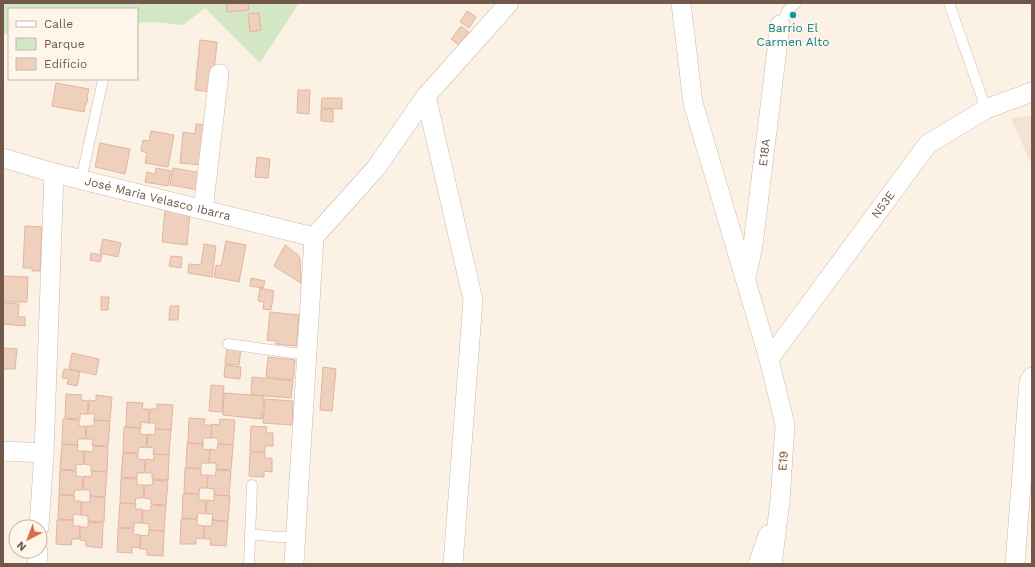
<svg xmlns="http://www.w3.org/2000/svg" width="1035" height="567" font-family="'Work Sans',sans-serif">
  <rect width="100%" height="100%" fill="#fbf1e4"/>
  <polygon fill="#f2e3d3" points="1032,116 1032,166 1011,118"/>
  <polygon fill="#d3e7c4" points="3,3 299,3 260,63 205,8 183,25 155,22 137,23 137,9 9,9 9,34 3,34"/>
  <g fill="#eed0bd" stroke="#e0b69f">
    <polygon points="226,3 248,3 249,10 227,12"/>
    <polygon points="467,11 476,17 469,28 460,22"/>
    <polygon points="259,13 261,30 250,32 248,14"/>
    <polygon points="461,26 469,32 459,45 451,39"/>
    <polygon points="200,40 217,42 212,92 195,90"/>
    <polygon points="56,83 89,89 87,97 88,100 85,106 84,112 52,106"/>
    <polygon points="298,90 310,90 309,114 297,113"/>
    <polygon points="322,98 342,98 342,109 321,108"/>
    <polygon points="321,109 333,109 333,122 321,121"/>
    <polygon points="196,124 206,125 202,165 180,163 183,132 195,134"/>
    <polygon points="151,131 174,135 168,167 145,163 147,153 141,151 143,140 149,141"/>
    <polygon points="100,143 130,149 125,174 95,167"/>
    <polygon points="257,157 270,159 268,178 255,177"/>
    <polygon points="156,168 171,171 168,186 145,182 147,172 155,174"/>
    <polygon points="173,168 202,173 199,190 170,185"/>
    <polygon points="165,210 190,213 187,245 162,242"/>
    <polygon points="25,226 42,227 40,271 32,271 32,268 23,268"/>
    <polygon points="103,239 121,243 118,257 100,253"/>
    <polygon points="226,241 246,245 239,282 214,277 216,265 221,266"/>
    <polygon points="204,244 216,246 212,277 188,273 189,264 201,265"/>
    <polygon points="285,245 298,255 300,259 301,283 274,266"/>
    <polygon points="91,253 102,255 100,262 90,260"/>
    <polygon points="171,256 182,257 181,268 169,266"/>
    <polygon points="3,276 28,277 27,302 3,302"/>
    <polygon points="251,278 265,281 263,288 250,286"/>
    <polygon points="260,288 274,291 271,310 263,309 264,302 258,301"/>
    <polygon points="101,297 109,297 108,310 101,310"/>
    <polygon points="3,303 19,304 18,317 25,317 25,326 3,324"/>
    <polygon points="170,306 179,306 178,320 169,320"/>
    <polygon points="270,312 299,315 296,346 276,344 276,341 267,340"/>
    <polygon points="227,347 241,348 239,365 225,364"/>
    <polygon points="3,348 17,349 15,369 3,369"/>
    <polygon points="72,353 99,359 96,375 69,369"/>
    <polygon points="268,357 295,360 293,380 266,377"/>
    <polygon points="225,365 241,367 240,379 224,377"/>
    <polygon points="323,367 336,369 332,411 320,410"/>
    <polygon points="64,369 80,372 77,386 67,384 69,379 62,378"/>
    <polygon points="252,377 293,381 291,398 251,395"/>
    <polygon points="211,385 224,386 222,412 209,411"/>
    <polygon points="224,393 264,396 262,419 223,415"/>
    <polygon points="66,394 82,395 81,400 88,401 88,414 80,414 80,419 65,418"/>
    <polygon points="96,395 112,397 110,421 94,420 95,414 88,414 89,400 96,401"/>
    <polygon points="265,399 293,401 292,425 263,423"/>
    <polygon points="127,402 143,403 142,409 149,409 149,423 141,422 141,428 126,427"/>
    <polygon points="157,404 173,405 171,430 155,429 156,423 149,423 150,409 157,409"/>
    <polygon points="189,418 205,419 204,425 212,425 211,438 203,438 203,444 188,443"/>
    <polygon points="63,419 79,420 79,426 86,426 85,439 78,439 77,445 62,444"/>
    <polygon points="220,419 235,420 233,445 218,444 218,438 211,438 212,424 219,425"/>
    <polygon points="94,420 110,421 108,446 92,445 93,439 86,439 87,426 94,426"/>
    <polygon points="251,426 267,427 266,433 273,433 273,446 265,446 265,452 250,451"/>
    <polygon points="124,427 140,428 140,434 147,435 146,448 139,447 138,453 123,452"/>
    <polygon points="155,429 171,430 169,455 153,454 154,448 147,447 148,434 155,435"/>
    <polygon points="187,443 203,444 203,449 210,450 209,463 202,463 201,468 186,468"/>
    <polygon points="62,444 78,445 77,451 84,451 83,465 76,464 76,470 60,469"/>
    <polygon points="218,444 233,445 231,470 216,469 216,463 209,463 210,449 217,450"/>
    <polygon points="93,446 108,447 107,472 91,471 91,465 84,464 85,451 93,452"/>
    <polygon points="250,452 265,452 265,458 272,458 272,472 264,471 264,477 249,476"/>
    <polygon points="123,453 138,454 138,459 145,460 144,473 137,473 137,478 121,477"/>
    <polygon points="154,454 169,455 168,480 152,479 152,473 145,473 146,459 154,460"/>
    <polygon points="185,468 201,469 201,475 208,475 207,488 200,488 199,494 184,493"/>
    <polygon points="60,470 76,471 76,476 83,477 82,490 75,490 74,495 59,494"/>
    <polygon points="216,470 231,471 229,496 214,495 214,489 207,488 208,475 215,476"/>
    <polygon points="92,471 107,472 105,497 90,496 90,490 83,490 84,476 91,477"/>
    <polygon points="121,478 137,479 137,485 144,485 143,498 136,498 135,504 120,503"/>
    <polygon points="153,480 168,481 166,505 151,504 151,499 144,498 145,485 152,485"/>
    <polygon points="183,494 199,494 199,500 206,500 205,514 198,513 197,519 182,518"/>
    <polygon points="59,495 75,496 74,501 81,501 81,515 73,514 73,520 58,519"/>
    <polygon points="214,495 230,496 228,521 212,520 213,514 206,514 207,500 214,501"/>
    <polygon points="90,496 105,498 104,522 88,521 88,516 81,515 82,502 90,502"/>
    <polygon points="120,503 136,504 135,509 142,509 142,523 134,523 134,528 118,527"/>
    <polygon points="151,505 166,506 164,531 149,530 149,524 142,523 143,510 150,511"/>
    <polygon points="181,519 197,519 197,525 204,526 203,539 196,538 196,544 180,544"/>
    <polygon points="57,520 73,520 73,526 80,526 79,539 72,539 71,545 56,544"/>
    <polygon points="212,520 228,522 226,546 210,545 211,539 204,539 204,526 212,526"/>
    <polygon points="88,522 103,523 102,548 86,546 86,541 80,540 80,527 88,527"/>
    <polygon points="118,528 134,529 133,534 140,535 140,548 132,547 132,553 117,552"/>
    <polygon points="149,530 164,531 163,556 147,555 147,549 140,549 141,535 148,536"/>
  </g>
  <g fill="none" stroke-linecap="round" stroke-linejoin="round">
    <defs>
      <g id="service">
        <polyline points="949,3 986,109"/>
        <polyline points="780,25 788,10 796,3"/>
        <polyline points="81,180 103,80"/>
        <polyline points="228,344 307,355"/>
        <polyline points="250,534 279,537 296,537"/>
        <polyline points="249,564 252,485"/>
      </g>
      <g id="minor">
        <polyline points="681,3 693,103 769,359 785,425 780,501 772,564"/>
        <polyline points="426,96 473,300 453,564"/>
        <path id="s1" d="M3 158 54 173 314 237"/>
        <polyline points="203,210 219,74"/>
        <path id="s2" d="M746 278 753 245 780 25"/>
        <path id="s3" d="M769 359 928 144 986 109 1032 92"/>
        <polyline points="3,451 44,453"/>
        <polyline points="39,527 44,453 54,173"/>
        <polyline points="37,564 38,551"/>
        <polyline points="294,564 314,237 376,168 426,96 509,3"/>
        <polyline points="758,564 768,535"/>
        <polyline points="1015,564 1029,382 1032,377"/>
      </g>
    </defs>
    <use href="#service" stroke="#ccb9ab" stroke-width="11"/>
    <use href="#minor" stroke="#ccb9ab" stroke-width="20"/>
    <use href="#service" stroke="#fff" stroke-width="10"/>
    <use href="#minor" stroke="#fff" stroke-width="19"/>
  </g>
  <circle fill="#0f9aa8" stroke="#fef6ea" stroke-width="1.5" cx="793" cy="15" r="4"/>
  <g text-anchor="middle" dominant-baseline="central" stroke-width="3" stroke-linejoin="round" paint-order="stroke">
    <g font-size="12" fill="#0d838f" stroke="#fef6ea">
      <text x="793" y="28">Barrio El<tspan x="793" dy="14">Carmen Alto</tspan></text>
    </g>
    <g font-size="12" fill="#72584b" stroke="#fef6ea">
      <text stroke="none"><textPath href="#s2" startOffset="127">E18A</textPath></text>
      <text stroke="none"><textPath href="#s1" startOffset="160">José Maria Velasco Ibarra</textPath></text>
      <text stroke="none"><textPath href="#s3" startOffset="192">N53E</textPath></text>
      <text transform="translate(783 461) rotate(-86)">E19</text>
    </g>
  </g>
  <rect width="1035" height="567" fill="none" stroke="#72584b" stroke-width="8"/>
  <rect x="8" y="8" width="130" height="72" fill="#fef6ea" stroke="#c6b7aa"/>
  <rect x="16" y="21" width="20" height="6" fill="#ffffff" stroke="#c6b7aa"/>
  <text x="44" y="28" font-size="12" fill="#72584b">Calle</text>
  <rect x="16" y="38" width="20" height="12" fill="#d3e7c4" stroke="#c6b7aa"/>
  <text x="44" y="48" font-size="12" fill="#72584b">Parque</text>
  <rect x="16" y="58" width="20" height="12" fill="#eed0bd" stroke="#c6b7aa"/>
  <text x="44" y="68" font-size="12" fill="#72584b">Edificio</text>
  <g transform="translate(28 539) rotate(222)"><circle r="19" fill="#fef6ea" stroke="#c6b7aa"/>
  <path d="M0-3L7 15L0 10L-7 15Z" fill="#de6d50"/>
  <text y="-6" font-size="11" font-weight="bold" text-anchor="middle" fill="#72584b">N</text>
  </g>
</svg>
